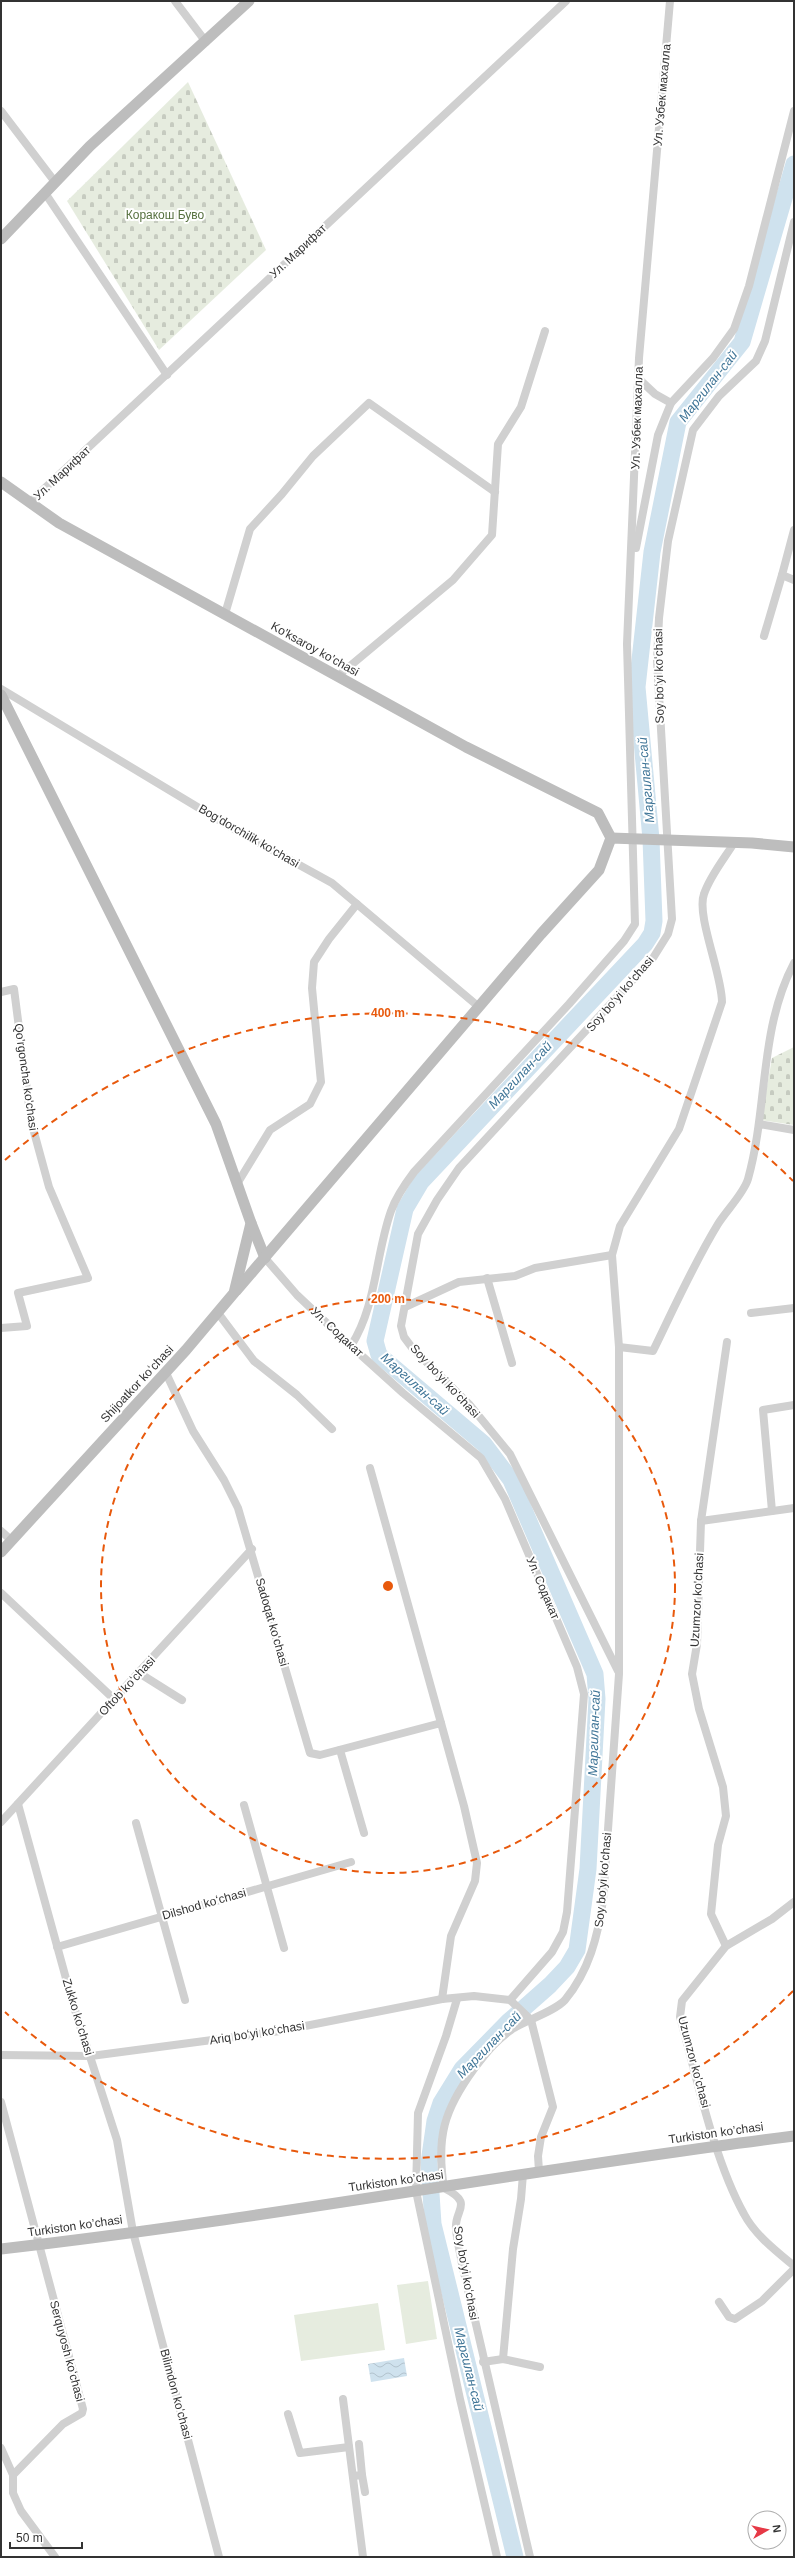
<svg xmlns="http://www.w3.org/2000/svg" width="795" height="2558" font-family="Helvetica,sans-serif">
  <defs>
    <pattern id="cemetery-stones" width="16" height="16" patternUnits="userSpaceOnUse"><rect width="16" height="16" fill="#e6ecdf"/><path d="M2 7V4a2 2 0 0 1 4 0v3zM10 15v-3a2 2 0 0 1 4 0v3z" fill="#c6cbc0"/></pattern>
    <pattern id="water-waves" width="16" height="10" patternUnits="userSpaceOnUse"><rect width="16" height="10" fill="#cfe2ee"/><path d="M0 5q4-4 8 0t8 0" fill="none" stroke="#b2c2cd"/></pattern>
  </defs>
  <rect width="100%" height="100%" fill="#fff"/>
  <g fill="#e6ecdf">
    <polygon points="428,2281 437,2339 406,2344 397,2285"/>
    <polygon points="378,2303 385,2350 301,2361 294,2315"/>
  </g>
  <g fill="url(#cemetery-stones)">
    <polygon points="188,82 266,250 159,350 67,201"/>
    <polygon points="794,1047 794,1125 761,1120 772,1058"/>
  </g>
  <polygon fill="url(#water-waves)" points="404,2358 407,2376 371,2382 368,2364"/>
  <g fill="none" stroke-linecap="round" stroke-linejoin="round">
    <polyline stroke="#cfe2ee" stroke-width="17" points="515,2557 433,2224 429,2163 435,2121 441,2103 462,2069 508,2022 550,1985 567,1967 577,1950 588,1869 597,1699 595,1674 511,1480 484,1444 379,1355 375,1341 405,1209 421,1182 645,944 652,933 654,921 651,839 637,687 652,552 678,422 742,342 794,164"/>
    <g stroke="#d0d0d0" stroke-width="8">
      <polyline points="175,1 206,42"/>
      <polyline points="1,111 55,182"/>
      <polyline points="45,193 167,375"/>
      <polyline points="639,379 655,394 671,403"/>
      <polyline points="30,502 566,1"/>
      <polyline points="794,530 782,575 794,580"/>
      <polyline points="636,548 658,435 671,403 713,358 734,329 749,286 794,111"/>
      <polyline points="225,614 250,529 282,494 313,456 369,403 495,492"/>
      <polyline points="764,636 782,575"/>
      <polyline points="338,676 453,580 492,535 498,444 521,407 545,331"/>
      <polyline points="1,689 234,829 332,883 479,1007"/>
      <polyline points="1,992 14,989 31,1121 49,1187 88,1278 18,1293 27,1326 1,1328"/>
      <polyline points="759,1124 794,1130"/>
      <polyline points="237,1184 270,1130 310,1104 321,1082 312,988 314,962 329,939 357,904"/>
      <polyline points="265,1258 297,1295 351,1346 403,1393 481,1458 505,1499 577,1667 584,1694 567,1912 563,1932 552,1952 510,2000"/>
      <polyline points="487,1278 512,1363"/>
      <polyline points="405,1307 459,1282 515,1276 535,1268 612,1255"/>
      <polyline points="218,1313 254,1361 297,1395 332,1429"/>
      <polyline points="751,1313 794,1308"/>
      <path d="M351 1346C377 1305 375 1256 391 1211 396 1197 405 1184 414 1172L569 1004 624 941 635 924 627 644 639 358 670 1"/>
      <path d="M619 1347 653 1351C674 1308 693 1265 718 1224 726 1211 744 1193 748 1179 768 1108 759 1029 794 963"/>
      <polyline points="166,1373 193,1431 224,1480 238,1508 310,1753 320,1755 441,1723 464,1806 477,1863 475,1881 451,1936 442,1999"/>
      <polyline points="370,1468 441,1723"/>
      <polyline points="772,1511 763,1410 794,1405"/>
      <polyline points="701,1521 794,1508"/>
      <polyline points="1,1531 11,1540"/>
      <polyline points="1,1593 115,1700"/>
      <polyline points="618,1671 510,1454 469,1404 413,1349 404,1337 401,1326 418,1234 437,1200 459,1168 653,958 668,934 672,919 657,660 659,618 668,541 693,430 719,396 756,361 765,341 794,222"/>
      <polyline points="139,1673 182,1700"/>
      <polyline points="340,1750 364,1833"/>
      <polyline points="18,1804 73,2004 117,2140 133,2232 219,2557"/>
      <polyline points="244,1805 284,1948"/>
      <polyline points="1,1822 252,1549"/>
      <polyline points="136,1823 185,2000"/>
      <path d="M794 1902 772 1919 726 1946 682 2001 680 2017C697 2078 714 2160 744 2214 755 2235 776 2251 794 2266"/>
      <polyline points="726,1946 711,1914 718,1845 726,1816 723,1787 699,1709 692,1674 697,1644 701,1521 727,1342"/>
      <polyline points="57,1947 351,1862"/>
      <polyline points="457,1999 446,2036 418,2113 416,2191 460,2399 497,2557"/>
      <polyline points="1,2055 91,2056 280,2031 442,1999 474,1996 510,2000 531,2020 553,2107 541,2137 538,2156 539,2171"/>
      <polyline points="1,2102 83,2409 82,2413 63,2424 13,2475 13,2493 21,2511 55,2557"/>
      <polyline points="719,2302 729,2317 735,2319 762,2301 794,2269"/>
      <polyline points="503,2359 540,2367"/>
      <polyline points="483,2362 503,2359 513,2249 521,2199 523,2174"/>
      <polyline points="343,2399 363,2557"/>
      <polyline points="288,2414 300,2453 349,2447"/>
      <polyline points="1,2448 13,2475"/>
      <polyline points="362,2475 365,2492"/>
      <polyline points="353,2476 362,2475 359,2444"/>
      <path d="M530 2557 462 2264C460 2252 457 2241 456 2229 454 2209 475 2204 444 2188 436 2137 444 2110 474 2069 486 2053 497 2039 514 2028 527 2020 555 2011 565 2000 589 1971 598 1936 603 1900L619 1674V1347L612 1255 620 1226 679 1129 722 1002C722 974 696 915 704 894 710 876 724 859 734 843"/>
    </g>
    <g stroke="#bdbdbd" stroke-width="11">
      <polyline points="1,239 90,146 249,1"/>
      <polyline points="1,482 59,523 466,747 598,813 611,838"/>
      <polyline points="1,695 216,1124 251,1223 234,1293 186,1350 1,1552"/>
      <polyline points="251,1223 265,1258"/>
      <polyline points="236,1291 541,934 599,870 611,838 752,843 794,847"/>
      <path d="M1 2249C266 2219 529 2169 794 2136"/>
    </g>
  </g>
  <g fill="none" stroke="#e8590c" stroke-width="2" stroke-dasharray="7 5">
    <circle cx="388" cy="1586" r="287"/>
    <path d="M793 1991A573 573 0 0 1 5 2012M5 1160A573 573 0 0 1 793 1181"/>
  </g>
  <g text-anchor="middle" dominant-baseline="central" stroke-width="4" stroke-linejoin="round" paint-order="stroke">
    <g font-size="12" fill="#333" stroke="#fff">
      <text transform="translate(662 95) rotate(-85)">Ул. Узбек махалла</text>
      <text transform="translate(298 251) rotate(-43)">Ул. Марифат</text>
      <text transform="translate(637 418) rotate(-88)">Ул. Узбек махалла</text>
      <text transform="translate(62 473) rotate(-43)">Ул. Марифат</text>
      <text transform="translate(315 649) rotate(29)">Ko'ksaroy ko'chasi</text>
      <text transform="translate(659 676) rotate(-91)">Soy boʻyi koʻchasi</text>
      <text transform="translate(249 836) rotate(30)">Bog'dorchilik ko'chasi</text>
      <text transform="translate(620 994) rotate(-49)">Soy boʻyi koʻchasi</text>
      <text transform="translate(26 1077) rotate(82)">Qo'rgoncha ko'chasi</text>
      <text transform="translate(337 1332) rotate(43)">Ул. Содакат</text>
      <text transform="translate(445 1381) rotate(47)">Soy boʻyi koʻchasi</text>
      <text transform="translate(137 1384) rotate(-47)">Shijoatkor koʻchasi</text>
      <text transform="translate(543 1588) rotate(67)">Ул. Содакат</text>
      <text transform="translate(697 1600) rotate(-87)">Uzumzor ko'chasi</text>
      <text transform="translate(272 1622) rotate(74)">Sadoqat koʻchasi</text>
      <text transform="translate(127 1686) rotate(-47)">Oftob koʻchasi</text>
      <text transform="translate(603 1880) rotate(-85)">Soy boʻyi koʻchasi</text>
      <text transform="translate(204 1904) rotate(-16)">Dilshod koʻchasi</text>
      <text transform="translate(78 2017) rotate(73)">Zukko koʻchasi</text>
      <text transform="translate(257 2033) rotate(-9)">Ariq boʻyi koʻchasi</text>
      <text transform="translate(694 2062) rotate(75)">Uzumzor ko'chasi</text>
      <text transform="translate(716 2133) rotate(-8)">Turkiston ko’chasi</text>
      <text transform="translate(396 2181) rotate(-8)">Turkiston ko’chasi</text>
      <text transform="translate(75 2226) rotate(-8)">Turkiston ko’chasi</text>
      <text transform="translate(466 2273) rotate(80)">Soy boʻyi koʻchasi</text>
      <text transform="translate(67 2351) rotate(75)">Serquyosh koʻchasi</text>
      <text transform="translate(176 2394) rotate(75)">Bilimdon koʻchasi</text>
    </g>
    <g font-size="12" fill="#56703f" stroke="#fff">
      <text x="165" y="215">Коракош Буво</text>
    </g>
    <g font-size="13" font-style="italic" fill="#3f7597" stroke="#fff">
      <text transform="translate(708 386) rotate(-52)">Маргилан-сай</text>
      <text transform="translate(646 780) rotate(-95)">Маргилан-сай</text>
      <text transform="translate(520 1075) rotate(-47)">Маргилан-сай</text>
      <text transform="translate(415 1384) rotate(42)">Маргилан-сай</text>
      <text transform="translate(594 1733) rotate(-88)">Маргилан-сай</text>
      <text transform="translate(489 2045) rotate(-46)">Маргилан-сай</text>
      <text transform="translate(469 2369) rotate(76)">Маргилан-сай</text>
    </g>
  </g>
  <circle cx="388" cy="1586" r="6" fill="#e8590c" stroke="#fff" stroke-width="2"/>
  <g font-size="12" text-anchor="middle" font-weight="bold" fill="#e8590c" stroke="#fff" stroke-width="4" stroke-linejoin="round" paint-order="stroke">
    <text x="388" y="1017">400 m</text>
    <text x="388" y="1303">200 m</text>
  </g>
  <rect width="795" height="2558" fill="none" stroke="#333333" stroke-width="4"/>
  <g transform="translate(767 2530) rotate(82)"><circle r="19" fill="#ffffff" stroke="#adadad"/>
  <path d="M0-3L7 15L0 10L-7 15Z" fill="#e63946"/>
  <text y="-6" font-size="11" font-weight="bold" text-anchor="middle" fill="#333333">N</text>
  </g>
  <path d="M10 2542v6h72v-6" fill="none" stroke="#333333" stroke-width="2"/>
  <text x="16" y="2542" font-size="12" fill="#333333" stroke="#ffffff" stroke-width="3" paint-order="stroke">50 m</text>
</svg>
